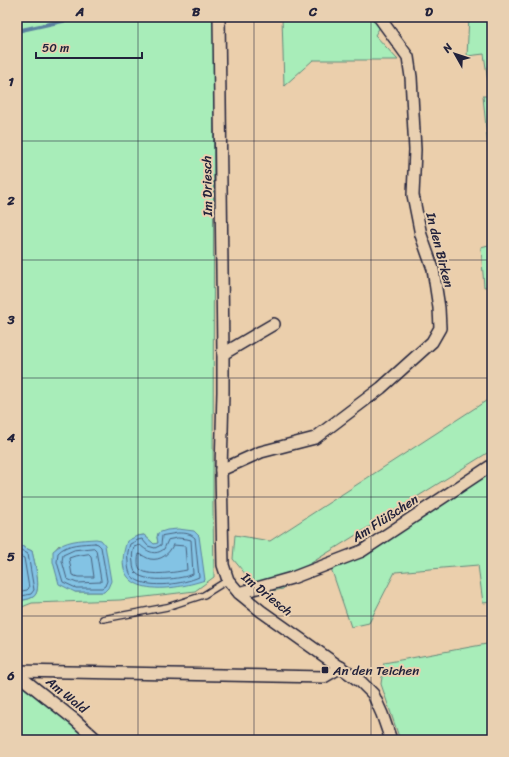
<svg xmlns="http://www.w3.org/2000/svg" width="509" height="757" font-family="Sriracha,sans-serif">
  <rect width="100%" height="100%" fill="#ebcfac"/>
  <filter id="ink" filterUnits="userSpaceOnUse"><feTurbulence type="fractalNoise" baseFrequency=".025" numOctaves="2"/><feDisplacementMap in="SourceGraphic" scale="8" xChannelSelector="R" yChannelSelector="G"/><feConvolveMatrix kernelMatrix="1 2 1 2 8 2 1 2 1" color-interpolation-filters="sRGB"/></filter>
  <g filter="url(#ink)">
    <g fill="#a8edb9" stroke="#65887a" fill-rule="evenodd">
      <path d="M17 17H214L213 506 214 577 195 591 120 600 32 603 17 609V601C22 600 28 600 33 597 43 591 34 561 32 551L21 546H17ZM144 535 154 544 158 543 157 537 203 568 204 580 137 536ZM59 545 104 592H75L55 568 54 551Z"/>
      <polygon points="282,17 386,17 375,35 398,60 313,60 284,86"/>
      <polygon points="469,17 492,17 492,179 491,179 483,96 490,96 484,54 467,56"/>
      <polygon points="492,244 492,286 484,287 481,247"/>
      <polygon points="492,397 492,450 292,575 283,589 261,593 233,559 235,535 270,541"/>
      <polygon points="492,468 492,602 483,603 478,565 395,572 369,623 351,627 331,568"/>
      <polygon points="492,643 492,740 400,740 381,684 384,663"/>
      <polygon points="17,678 91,740 17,740"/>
    </g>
    <g fill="#83c3e4" stroke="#5c83a0">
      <path d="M178 529 194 531 199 536 205 580C169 592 107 599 127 541L137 536 144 535 154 544 158 543 157 537 158 533 167 530Z"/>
      <path d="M96 539 101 540 105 545 111 581 108 588 104 592H75L59 584 53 562V551C65 540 80 540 96 539Z"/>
      <path d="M17 546H21L32 551C34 561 43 591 33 597 28 600 22 600 17 601Z"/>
    </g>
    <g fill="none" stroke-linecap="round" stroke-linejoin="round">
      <g stroke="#49627f" stroke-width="1">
        <path d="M178 533C185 533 190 533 195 538L199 577C184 584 149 589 135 579 129 575 128 568 128 562 127 555 128 550 130 544L138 540 142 539 148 546 155 548 161 545 162 536Z"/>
        <path d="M178 538 187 539 191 540 193 574C182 579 148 583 137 574 134 572 133 567 133 563 132 557 132 553 134 547L140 545C148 552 155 556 164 549L168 540Z"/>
        <path d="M95 543 98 544 101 547 107 581 105 586 102 588H76L63 582 57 562 58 553C67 543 83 544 95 543Z"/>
        <path d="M173 545 185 546 187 570C177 572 149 577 141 570 137 567 138 558 139 554 143 555 146 558 150 559 161 561 169 554 173 545Z"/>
        <polygon points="94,548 96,550 101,580 101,582 77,583 67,579 62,561 63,555 74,550"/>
        <polyline points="17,550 21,550 28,554 34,590 31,594 17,597"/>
        <polygon points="89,554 91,556 94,577 78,577 72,575 69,558 75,556"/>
        <polyline points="17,555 24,558 29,588 27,590 17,592"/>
      </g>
      <polyline stroke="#5c83a0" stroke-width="4" points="17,31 81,17"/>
      <defs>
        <polyline id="service" points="103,619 167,607 204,595 228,580"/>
        <g id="minor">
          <polyline points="219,17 223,354 223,392 221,470 223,565 228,580 239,593 261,611 361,682 373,694 382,714 391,740"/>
          <polyline points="223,354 274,324"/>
          <polyline points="221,470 261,452 315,438 381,388 432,342 440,328 439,308 433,269 421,235 413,195 415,150 411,77 408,57 379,17"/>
          <polyline points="239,593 292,578 362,551 492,465"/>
          <polyline points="17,671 324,677 341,667"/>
          <polyline points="17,674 75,720 97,740"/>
        </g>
      </defs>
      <use href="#service" stroke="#22223b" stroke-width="8"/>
      <use href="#minor" stroke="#22223b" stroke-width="14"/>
      <use href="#service" stroke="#e9d0b1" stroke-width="5.5"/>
      <use href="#minor" stroke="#e9d0b1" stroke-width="11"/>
    </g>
  </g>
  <path fill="none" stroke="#22223b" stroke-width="1" stroke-opacity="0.55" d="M138 17V740M254 17V740M371 17V740M17 141H492M17 260H492M17 378H492M17 497H492M17 616H492"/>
  <rect fill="#22223b" stroke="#e9d0b1" stroke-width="1.5" x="321" y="666" width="8" height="8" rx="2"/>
  <g text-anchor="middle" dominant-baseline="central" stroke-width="4" stroke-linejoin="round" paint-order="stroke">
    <g font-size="13" fill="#22223b" stroke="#e9d0b1">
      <text transform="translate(207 186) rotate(-91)">Im Driesch</text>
      <text transform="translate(440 250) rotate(76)">In den Birken</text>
      <text transform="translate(385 518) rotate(-33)">Am Flüßchen</text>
      <text transform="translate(267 594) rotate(39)">Im Driesch</text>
      <text transform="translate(67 695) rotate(39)">Am Wald</text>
    </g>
    <g font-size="13" fill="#22223b" stroke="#e9d0b1" text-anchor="start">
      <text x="333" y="670">An den Teichen</text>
    </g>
  </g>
  <rect width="509" height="757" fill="none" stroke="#e9d0b1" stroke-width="44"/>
  <g transform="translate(455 54) rotate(309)" stroke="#e9d0b1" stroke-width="3" paint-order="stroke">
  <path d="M0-3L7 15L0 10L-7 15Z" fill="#22223b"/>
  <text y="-6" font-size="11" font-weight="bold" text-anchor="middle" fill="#22223b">N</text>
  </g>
  <path d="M36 52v6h106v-6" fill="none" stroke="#22223b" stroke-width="2"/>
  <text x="42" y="52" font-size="12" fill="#22223b" stroke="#e9d0b1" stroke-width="3" paint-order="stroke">50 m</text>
  <rect x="22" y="22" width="465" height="713" fill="none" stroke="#22223b" stroke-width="1.5"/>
  <g font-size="13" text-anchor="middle" font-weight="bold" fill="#22223b">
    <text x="80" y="16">A</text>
    <text x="196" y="16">B</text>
    <text x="313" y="16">C</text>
    <text x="429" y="16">D</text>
    <text x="11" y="86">1</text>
    <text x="11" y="205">2</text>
    <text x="11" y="324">3</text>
    <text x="11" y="442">4</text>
    <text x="11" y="561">5</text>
    <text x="11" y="680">6</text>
  </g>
</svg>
